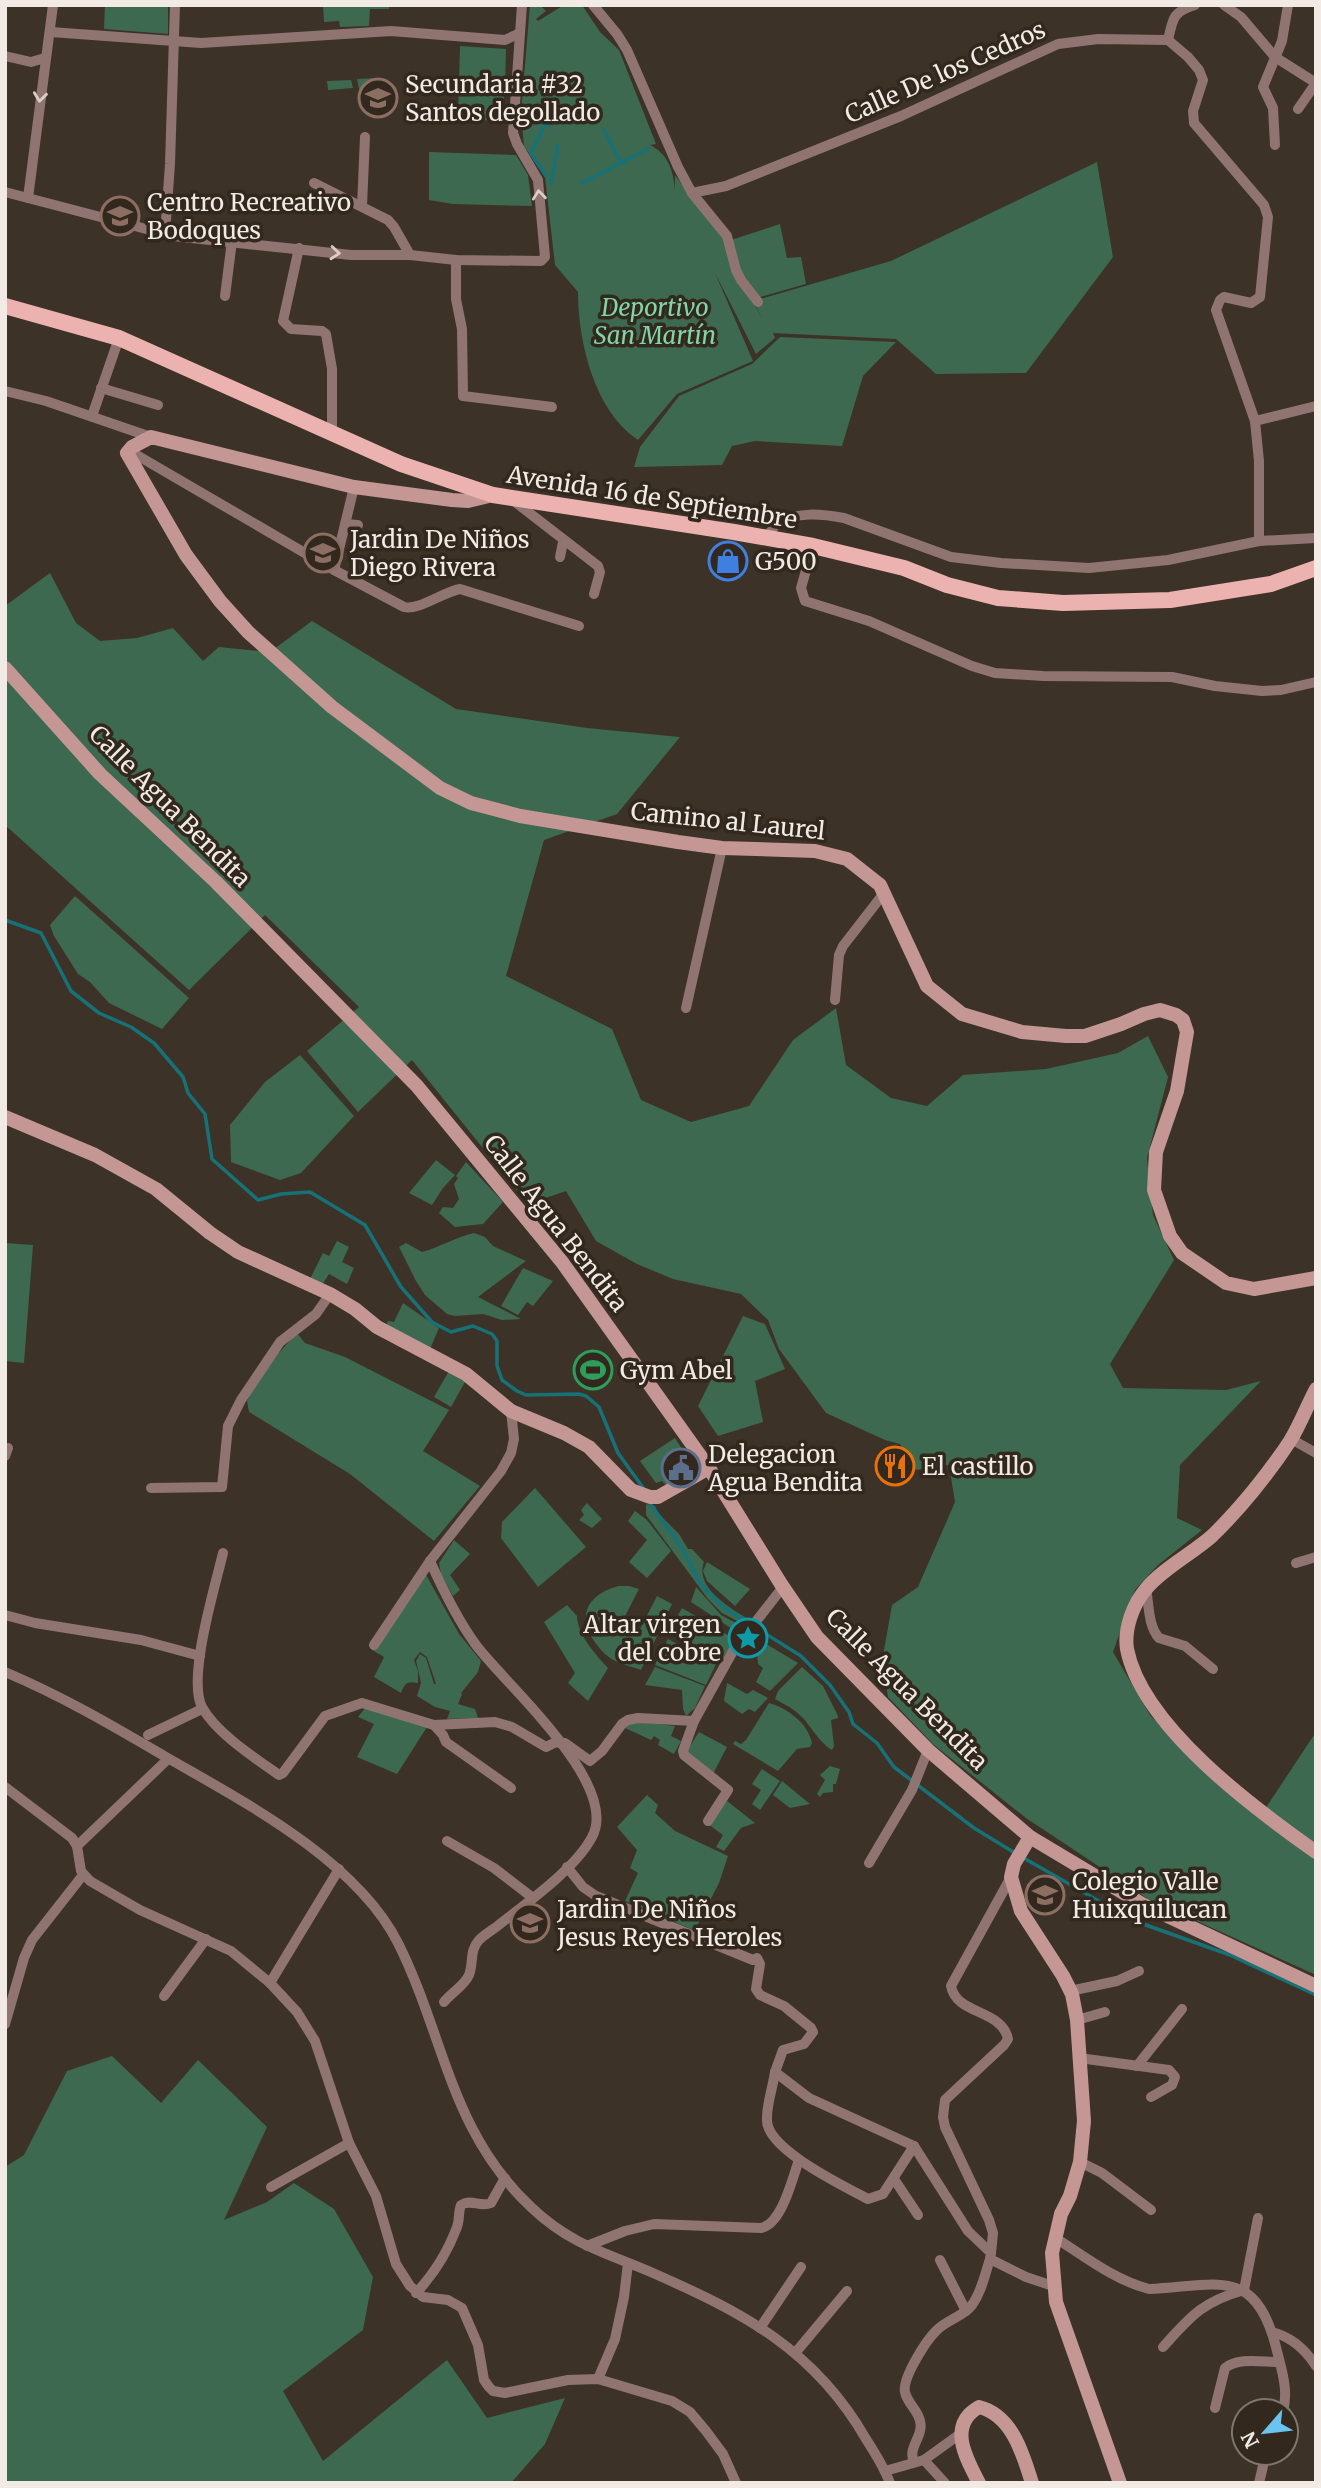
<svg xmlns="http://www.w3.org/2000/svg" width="1321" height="2488" font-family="Merriweather,serif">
  <rect width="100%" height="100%" fill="#3c3228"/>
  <g fill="#3c6950">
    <polygon points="105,5 168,5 168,34 104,29"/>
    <polygon points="323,5 389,5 389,9 370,9 369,26 340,27 339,21 324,22"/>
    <path d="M530 5H540L546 11 536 19 538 21 564 5H582L600 32 619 50 656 144 650 145C668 154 673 170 675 189V175L698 207 723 234 733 271 762 317 753 301 891 261 1097 162 1113 257 1026 373 936 374 896 339 773 333 775 338 756 354 715 273 753 361 677 394 638 440C594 411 578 341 578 292L555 265 545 177 524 146 521 112Z"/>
    <polygon points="460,46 506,49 505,87 485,85 504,88 503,121 458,119"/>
    <polygon points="383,78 384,87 359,89 357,79"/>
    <polygon points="351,80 353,88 328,90 327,81"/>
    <polygon points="429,152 516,155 528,175 532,206 453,204 429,200"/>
    <polygon points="780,224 787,258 801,257 806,284 757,298 742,280 731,240"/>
    <polygon points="780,337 896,342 863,376 842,446 755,441 732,446 722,465 634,467 640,447 679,396 752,364"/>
    <polygon points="50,573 76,623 100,641 137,638 173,628 203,661 219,647 270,652 312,621 456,709 587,728 680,737 617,814 544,840 506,976 612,1029 641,1100 691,1122 749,1106 793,1040 836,1008 846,1065 891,1098 927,1106 963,1075 1046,1069 1118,1053 1148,1036 1168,1077 1147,1158 1153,1215 1174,1260 1110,1364 1123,1388 1226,1390 1261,1381 1180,1465 1177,1518 1202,1530 1158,1565 1135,1590 1113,1652 1150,1715 1183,1750 1259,1818 1316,1732 1316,1975 1148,1899 1026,1818 934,1745 888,1697 882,1661 892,1605 918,1587 955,1502 949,1465 916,1470 900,1444 885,1440 826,1413 779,1349 768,1320 741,1294 673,1279 637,1264 596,1241 566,1191 528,1204 412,1060 358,1112 307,1051 359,1007 265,915 189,990 5,825 5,606"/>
    <polygon points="75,896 189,998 162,1029 109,1003 90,982 78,974 54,936 50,925"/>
    <polygon points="300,1055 354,1116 301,1173 280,1180 231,1162 230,1125 265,1082"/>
    <polygon points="436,1160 455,1175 443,1188 432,1205 409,1193"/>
    <polygon points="466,1162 503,1202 483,1224 455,1227 439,1213 443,1207 453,1208 459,1199 454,1184 458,1178 456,1176"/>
    <path d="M474 1233 485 1237 493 1246 526 1261 478 1297 521 1319 502 1320 483 1314 455 1316 447 1314 425 1295 416 1281 399 1247 406 1243 422 1252C440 1247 456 1237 474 1233Z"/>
    <polygon points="337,1241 349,1247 342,1262 354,1268 347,1284 329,1274 322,1285 310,1279 323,1253 329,1256"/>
    <polygon points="5,1243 33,1245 24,1363 5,1361"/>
    <polygon points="523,1268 553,1281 533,1306 527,1302 518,1315 501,1306"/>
    <polygon points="403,1303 439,1328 430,1349 386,1326 388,1321 394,1322"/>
    <polygon points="743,1316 765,1324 785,1369 755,1381 763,1422 718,1436 698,1406"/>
    <polygon points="297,1333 305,1343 345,1357 449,1410 423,1451 480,1486 434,1541 350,1474 249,1412 247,1401 264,1369"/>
    <polygon points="449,1371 466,1380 451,1407 434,1397"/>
    <polygon points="675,1438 685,1454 668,1466 674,1473 678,1471 682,1477 667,1486 662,1481 656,1483 640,1461"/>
    <polygon points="535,1488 586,1547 538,1587 501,1538 502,1522"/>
    <polygon points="587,1503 602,1519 592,1528 579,1520 584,1515 581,1510"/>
    <path d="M646 1504 655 1506 658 1513 679 1534 688 1549H692L704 1562C694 1588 732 1609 750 1620L747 1626 722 1613 708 1599 646 1515Z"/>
    <polygon points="635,1511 647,1520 671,1551 647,1578 629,1562 647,1540 628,1521"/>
    <polygon points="454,1540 470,1554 450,1575 460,1590 453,1596 441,1574 439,1563"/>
    <polygon points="707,1562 750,1589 735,1606 707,1581 703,1571"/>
    <path d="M425 1573 459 1634 481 1661 478 1672 461 1693 462 1694 458 1704 475 1709 478 1718 447 1719 450 1711 435 1707 417 1696 421 1683 416 1661 420 1654 426 1658 434 1684H436L427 1657 420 1652 414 1660 418 1671V1683C407 1681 405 1683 401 1693L374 1677 384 1657 372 1650Z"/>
    <path d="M618 1586H629L639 1589 621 1624 627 1627 631 1625 640 1629 657 1596 672 1604 641 1670C630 1666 614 1663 605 1654 578 1627 577 1598 618 1586Z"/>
    <polygon points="696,1587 721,1615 745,1628 740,1634 691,1602"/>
    <path d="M567 1605 577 1616C577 1634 596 1655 608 1668L588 1701 568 1683 575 1673 544 1622Z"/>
    <polygon points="682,1608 736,1640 720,1662 691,1645 697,1628 676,1619"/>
    <polygon points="756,1638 798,1663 770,1691 756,1682 763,1668 758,1664 757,1651 738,1654 745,1646 750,1649"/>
    <polygon points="668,1639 716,1664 706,1685 655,1665"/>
    <polygon points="655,1667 705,1686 695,1708 686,1716 683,1709 682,1690 645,1685"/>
    <path d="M802 1667 823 1686 838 1716V1718L831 1720 834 1746 832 1750C815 1739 811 1723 795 1711 789 1706 781 1703 775 1699L778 1691Z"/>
    <polygon points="727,1683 747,1694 753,1690 768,1698 755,1712 749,1709 742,1714 724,1701"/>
    <path d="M769 1703C787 1708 808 1723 812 1743L810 1747 797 1749 778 1771 733 1744 735 1741 741 1744 746 1740Z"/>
    <polygon points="366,1707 427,1727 397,1774 357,1757 374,1724 358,1717"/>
    <polygon points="642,1722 675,1726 671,1736 681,1741 674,1754 658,1745 660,1740 654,1736 651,1740 625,1728 631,1724"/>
    <polygon points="699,1732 727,1747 713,1774 688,1755 688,1749"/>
    <polygon points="830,1766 840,1769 836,1784 833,1784 833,1792 823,1793 820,1797 817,1794 825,1780 820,1775"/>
    <polygon points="762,1769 780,1781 760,1810 752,1804 761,1790 752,1784"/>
    <polygon points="782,1781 810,1804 790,1808 773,1795"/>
    <polygon points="647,1795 658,1805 655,1813 675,1831 728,1856 719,1883 696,1928 691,1929 625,1901 638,1873 630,1868 637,1850 617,1827"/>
    <polygon points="727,1801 755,1823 741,1828 724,1851 716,1847 723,1835 708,1824"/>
    <polygon points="112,2056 161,2103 198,2060 267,2127 224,2220 267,2202 294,2183 334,2209 373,2277 363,2330 283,2391 323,2461 447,2360 487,2418 565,2398 545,2444 511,2483 5,2483 5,2167 24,2155 67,2071"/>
  </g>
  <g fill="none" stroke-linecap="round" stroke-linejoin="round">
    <g stroke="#177278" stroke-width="3.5">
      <polyline points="604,130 621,163"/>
      <polyline points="546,176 531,154 544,126 548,125"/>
      <polyline points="551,183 558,146"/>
      <polyline points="582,183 648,149"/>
      <polyline points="5,920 41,933 71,991 99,1013 131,1027 154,1043 183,1077 188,1093 205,1114 212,1159 258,1200 281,1194 310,1192 365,1225 401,1287 432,1322 451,1332 473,1326 492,1334 497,1341 497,1366 502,1380 517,1391 526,1395 579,1394 586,1396 599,1407 618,1453 644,1489"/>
      <polyline points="649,1502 682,1548 700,1583 723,1607 801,1656 830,1685 849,1712 853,1724 877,1743 894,1767 974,1828 1015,1853"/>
      <polyline points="1022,1857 1132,1920 1230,1955 1316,1995"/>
    </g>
    <g stroke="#907472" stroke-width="10">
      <polyline points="593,5 617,34 627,50 678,167 692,193 727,236 736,270 741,280 758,302"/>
      <polyline points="1224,5 1241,17 1275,57 1316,83"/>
      <polyline points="51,32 201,43 391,31 505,40 518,34"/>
      <path d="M1168 40C1173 19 1172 12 1195 5"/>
      <polyline points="5,56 31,62 45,58"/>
      <polyline points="1298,109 1316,83"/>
      <polyline points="1275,145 1273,108 1263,87 1282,41 1288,5"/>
      <polyline points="314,183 388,220 394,227 410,255"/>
      <polyline points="5,192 173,236 351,255 410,255 456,260 541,261 545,257 538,180 517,144 513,133 522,5"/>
      <polyline points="692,193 726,186 901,116 1058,44 1098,39 1168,40 1188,57 1199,70 1203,80 1193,111 1194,123 1264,205 1268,217 1260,297 1251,303 1224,297 1220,300 1216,310 1255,421 1259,461 1259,541"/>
      <polyline points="28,198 53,5"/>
      <polyline points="362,206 365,137"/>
      <polyline points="165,234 170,164 175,5"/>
      <polyline points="299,248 283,321 291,329 322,331 326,334 332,369 332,435"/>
      <polyline points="456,260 456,299 462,329 463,396 552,407"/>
      <polyline points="225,296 232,241"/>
      <polyline points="101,388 158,405"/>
      <polyline points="5,391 46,401 151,437"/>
      <polyline points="92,416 119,338"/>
      <polyline points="1255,421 1316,406"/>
      <path d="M128 450 334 570 404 607C418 611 443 592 460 589L579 626"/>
      <polyline points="510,498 598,566 600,572 594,594"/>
      <polyline points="345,524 358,525"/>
      <path d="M767 538C770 534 773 526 777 524 796 511 822 514 844 518L951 557 1001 563 1089 568 1168 560 1259 541 1316 538"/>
      <polyline points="813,546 801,588 805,601 869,621 972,666 995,673 1043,676 1172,677 1215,686 1262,691 1281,690 1316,682"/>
      <polyline points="560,557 563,542"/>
      <polyline points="334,570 354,487"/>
      <polyline points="835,1000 839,955 843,946 884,893"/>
      <polyline points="686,1008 722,848"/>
      <polyline points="1291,1439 1316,1453"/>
      <polyline points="5,1456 8,1448"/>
      <polyline points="151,1488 222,1487 228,1426 241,1400 280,1342 316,1314 330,1294"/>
      <path d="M223 1553C215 1587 187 1678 202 1707 216 1733 255 1758 279 1775L283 1773 325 1716 362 1703 434 1725 495 1722 512 1727 546 1747 556 1742 561 1743"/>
      <path d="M430 1561C443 1590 457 1619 476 1645 504 1683 621 1784 592 1837 576 1868 528 1902 500 1924 494 1929 485 1934 479 1940 469 1951 474 1962 469 1975 465 1985 451 1993 444 2002"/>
      <polyline points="1296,1563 1316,1557"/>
      <path d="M1146 1588C1149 1604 1148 1626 1159 1638L1185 1646 1213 1669"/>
      <polyline points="5,1615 35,1623 141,1640 200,1656"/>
      <polyline points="374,1645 430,1561 501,1471 511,1453 514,1439 511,1411"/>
      <path d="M5 1672C62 1696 113 1726 166 1757 244 1802 356 1860 398 1943 445 2037 450 2132 532 2208 571 2245 607 2253 653 2273 744 2313 815 2350 866 2439 875 2453 884 2467 890 2483"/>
      <polyline points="694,1721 683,1751 684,1755 728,1790 708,1821"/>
      <polyline points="434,1725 443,1735 446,1742 511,1788"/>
      <polyline points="148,1735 202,1709"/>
      <polyline points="565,1743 590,1761 602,1751 622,1724 628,1720 638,1718 694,1721 733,1651 779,1592"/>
      <polyline points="5,1787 72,1838 77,1846 81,1871 90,1881 140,1910 231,1951 270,1983 297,2012 315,2041 349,2143 376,2196 396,2264 410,2286 423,2297 448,2300 462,2308 478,2345 484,2380 489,2387 493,2391 505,2393 568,2380 598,2379 672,2401 690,2412 706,2431 723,2454 736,2483"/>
      <polyline points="447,1841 494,1868 533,1898"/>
      <polyline points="77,1846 168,1759"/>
      <polyline points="869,1863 912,1790 928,1750"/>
      <polyline points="567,1867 583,1887 596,1896 753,1960 757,1958 760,1964 756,1989 760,1995 784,2006 811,2028 813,2032 804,2044 783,2050 775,2072 809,2098 914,2146 968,2231 991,2253 990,2259 1026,2277 1053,2286"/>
      <polyline points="270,1983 339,1869"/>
      <polyline points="1070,1991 1117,1981 1139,1971"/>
      <polyline points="164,1996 206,1939"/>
      <polyline points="1077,2020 1105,2012"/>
      <polyline points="5,2024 24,1958 32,1940 83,1875"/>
      <polyline points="1079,2058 1169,2070 1175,2077 1172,2085 1151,2097"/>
      <polyline points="1137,2066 1182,2009"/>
      <path d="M775 2072C773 2087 766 2106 767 2121 768 2150 844 2186 868 2199L883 2194 914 2146"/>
      <polyline points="1080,2162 1102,2173 1151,2210"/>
      <polyline points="894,2179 918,2215"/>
      <polyline points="271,2187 349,2143"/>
      <path d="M1054 2237C1084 2256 1114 2280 1149 2289 1216 2286 1255 2265 1276 2347 1281 2368 1289 2390 1283 2411"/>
      <path d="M587 2246 625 2231 654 2224 761 2228C782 2224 792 2179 799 2160"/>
      <path d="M991 2253 993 2233 989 2220 945 2127 943 2117 945 2100 1004 2045 1008 2039C1002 2009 956 2015 951 1986L1011 1877"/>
      <polyline points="940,2260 966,2311"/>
      <path d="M416 2293C434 2274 448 2251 457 2227 460 2219 458 2212 461 2205 471 2198 480 2208 491 2203L505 2178"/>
      <polyline points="760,2328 801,2267"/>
      <path d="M1272 2332C1292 2337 1305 2349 1316 2366"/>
      <path d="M1163 2347C1191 2316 1202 2302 1244 2290L1258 2218"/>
      <polyline points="796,2352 847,2291"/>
      <polyline points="598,2379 615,2339 624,2297 628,2263"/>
      <path d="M1215 2408 1225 2368C1238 2357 1262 2362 1279 2362"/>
      <polyline points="924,2460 945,2483"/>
      <path d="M914 2462C907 2447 924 2437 920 2421 918 2410 907 2403 905 2392 902 2378 927 2339 937 2330 947 2320 964 2316 972 2305 982 2291 985 2274 990 2259"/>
      <polyline points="885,2471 924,2460 960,2434"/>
      <polyline points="1259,2483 1266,2453"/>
    </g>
    <g stroke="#c49795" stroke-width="14">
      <polyline points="493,495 468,501 452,500 354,487 151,437 132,447 127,453 186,555 220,601 248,632 332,707 440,788 471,803 520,816 678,842 722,848 815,851 847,859 880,885 927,986 962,1014 1022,1032 1066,1036 1085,1036 1121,1024 1144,1014 1160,1010 1176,1015 1183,1020 1187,1032 1177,1091 1156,1152 1154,1190 1170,1236 1182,1253 1226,1283 1254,1289 1316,1278"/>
      <polyline points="5,668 100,774 216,882 417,1086 562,1262 709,1468 781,1584 817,1637 928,1750 1030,1837 1142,1904 1316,1986"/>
      <polyline points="5,1117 95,1155 156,1189 210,1233 238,1252 330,1294 355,1309 377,1327 466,1374 511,1411 564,1433 589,1447 631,1490 650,1497 658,1497 709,1468"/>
      <path d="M1316 1389C1307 1406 1300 1425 1290 1441 1269 1473 1239 1510 1212 1536 1193 1553 1161 1570 1146 1589 1133 1604 1124 1629 1127 1649 1142 1726 1255 1809 1316 1852"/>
      <polyline points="1030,1837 1014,1864 1011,1877 1021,1911 1063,1976 1072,1994 1077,2020 1084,2121 1080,2162 1070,2196 1061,2214 1052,2253 1056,2302 1120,2483"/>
      <path d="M979 2483C966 2458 947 2425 979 2407 1012 2415 1023 2454 1032 2483"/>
    </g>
    <polyline stroke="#ecb2af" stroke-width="16" points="5,306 119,338 401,464 493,495 734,532 813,546 904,568 947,585 998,598 1063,603 1170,600 1271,584 1316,568"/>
  </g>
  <defs><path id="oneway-chevron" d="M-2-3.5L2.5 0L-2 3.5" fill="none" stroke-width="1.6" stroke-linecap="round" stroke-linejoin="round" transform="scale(1.75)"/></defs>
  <g stroke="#dacdc8">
    <use href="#oneway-chevron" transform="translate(40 97) rotate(97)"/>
    <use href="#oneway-chevron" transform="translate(539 195) rotate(-96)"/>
    <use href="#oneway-chevron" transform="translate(335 253) rotate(5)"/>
  </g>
  <defs>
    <symbol id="school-ring" viewBox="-11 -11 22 22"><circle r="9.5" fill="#32281e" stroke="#8d6e63" stroke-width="1.5"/><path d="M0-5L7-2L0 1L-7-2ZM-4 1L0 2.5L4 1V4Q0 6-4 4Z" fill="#8d6e63"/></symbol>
    <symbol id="shop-ring" viewBox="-11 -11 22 22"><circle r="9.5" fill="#32281e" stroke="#3f7fe0" stroke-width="1.5"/><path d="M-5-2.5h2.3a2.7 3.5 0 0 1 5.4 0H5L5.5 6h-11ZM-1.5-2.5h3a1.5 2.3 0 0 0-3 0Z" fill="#3f7fe0"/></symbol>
    <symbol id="stadium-ring" viewBox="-11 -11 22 22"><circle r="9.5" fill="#32281e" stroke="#2e9e5b" stroke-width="1.5"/><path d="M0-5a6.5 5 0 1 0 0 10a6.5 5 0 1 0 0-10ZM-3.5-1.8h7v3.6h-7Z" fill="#2e9e5b"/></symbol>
    <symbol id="restaurant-ring" viewBox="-11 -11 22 22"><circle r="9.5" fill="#32281e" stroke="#e8710a" stroke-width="1.5"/><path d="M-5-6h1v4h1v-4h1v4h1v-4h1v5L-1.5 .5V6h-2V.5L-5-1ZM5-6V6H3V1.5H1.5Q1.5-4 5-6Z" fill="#e8710a"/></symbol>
    <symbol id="civic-ring" viewBox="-11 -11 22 22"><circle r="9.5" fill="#32281e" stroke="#5c6f8a" stroke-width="1.5"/><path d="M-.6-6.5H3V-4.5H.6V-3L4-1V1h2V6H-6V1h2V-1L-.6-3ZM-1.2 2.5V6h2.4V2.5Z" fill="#5c6f8a"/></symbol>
    <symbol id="sight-ring" viewBox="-11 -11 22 22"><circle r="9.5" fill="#32281e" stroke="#0f9aa8" stroke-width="1.5"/><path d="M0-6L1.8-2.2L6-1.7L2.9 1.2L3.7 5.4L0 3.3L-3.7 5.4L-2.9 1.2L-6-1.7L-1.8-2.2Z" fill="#0f9aa8"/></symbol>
  </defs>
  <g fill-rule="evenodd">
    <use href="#school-ring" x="356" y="76" width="44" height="44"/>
    <use href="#school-ring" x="98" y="194" width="44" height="44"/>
    <use href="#school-ring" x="301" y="531" width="44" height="44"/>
    <use href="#shop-ring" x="706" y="539" width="44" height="44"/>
    <use href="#stadium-ring" x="571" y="1348" width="44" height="44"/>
    <use href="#restaurant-ring" x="873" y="1444" width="44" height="44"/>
    <use href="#civic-ring" x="659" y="1446" width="44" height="44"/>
    <use href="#sight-ring" x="726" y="1616" width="44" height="44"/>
    <use href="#school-ring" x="1023" y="1873" width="44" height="44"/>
    <use href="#school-ring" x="508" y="1901" width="44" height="44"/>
  </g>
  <g text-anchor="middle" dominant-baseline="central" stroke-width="7" stroke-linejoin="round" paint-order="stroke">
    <g font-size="24" fill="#f2ebe5" stroke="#32281e">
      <text transform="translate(945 72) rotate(-24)">Calle De los Cedros</text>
      <text transform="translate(652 497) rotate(9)">Avenida 16 de Septiembre</text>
      <text transform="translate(170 806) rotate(45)">Calle Agua Bendita</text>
      <text transform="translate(728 821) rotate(6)">Camino al Laurel</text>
      <text transform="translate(556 1223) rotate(52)">Calle Agua Bendita</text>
      <text transform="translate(907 1689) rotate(45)">Calle Agua Bendita</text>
    </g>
    <g font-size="24" fill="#f2ebe5" stroke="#32281e" text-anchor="start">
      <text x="405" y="84">Secundaria #32<tspan x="405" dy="28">Santos degollado</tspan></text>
      <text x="147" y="202">Centro Recreativo<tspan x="147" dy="28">Bodoques</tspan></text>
      <text x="350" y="539">Jardin De Niños<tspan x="350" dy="28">Diego Rivera</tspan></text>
      <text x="755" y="561">G500</text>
      <text x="620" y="1370">Gym Abel</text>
      <text x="708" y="1454">Delegacion<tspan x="708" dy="28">Agua Bendita</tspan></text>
      <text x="922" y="1466">El castillo</text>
      <text x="721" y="1624" text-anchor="end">Altar virgen<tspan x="721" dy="28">del cobre</tspan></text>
      <text x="1072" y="1881">Colegio Valle<tspan x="1072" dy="28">Huixquilucan</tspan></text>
      <text x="557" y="1909">Jardin De Niños<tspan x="557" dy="28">Jesus Reyes Heroles</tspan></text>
    </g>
    <g font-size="24" font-style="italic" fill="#7fd6a6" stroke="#32281e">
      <text x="655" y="307">Deportivo<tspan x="655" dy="28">San Martín</tspan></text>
    </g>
  </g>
  <rect width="1321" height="2488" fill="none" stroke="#f2ebe5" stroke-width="14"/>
  <g transform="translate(1265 2432) rotate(242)"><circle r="33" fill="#32281e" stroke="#7f766e" stroke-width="2"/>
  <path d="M0-5L12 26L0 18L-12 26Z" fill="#69c4f0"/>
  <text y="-10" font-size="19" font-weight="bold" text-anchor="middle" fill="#f2ebe5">N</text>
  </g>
</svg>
